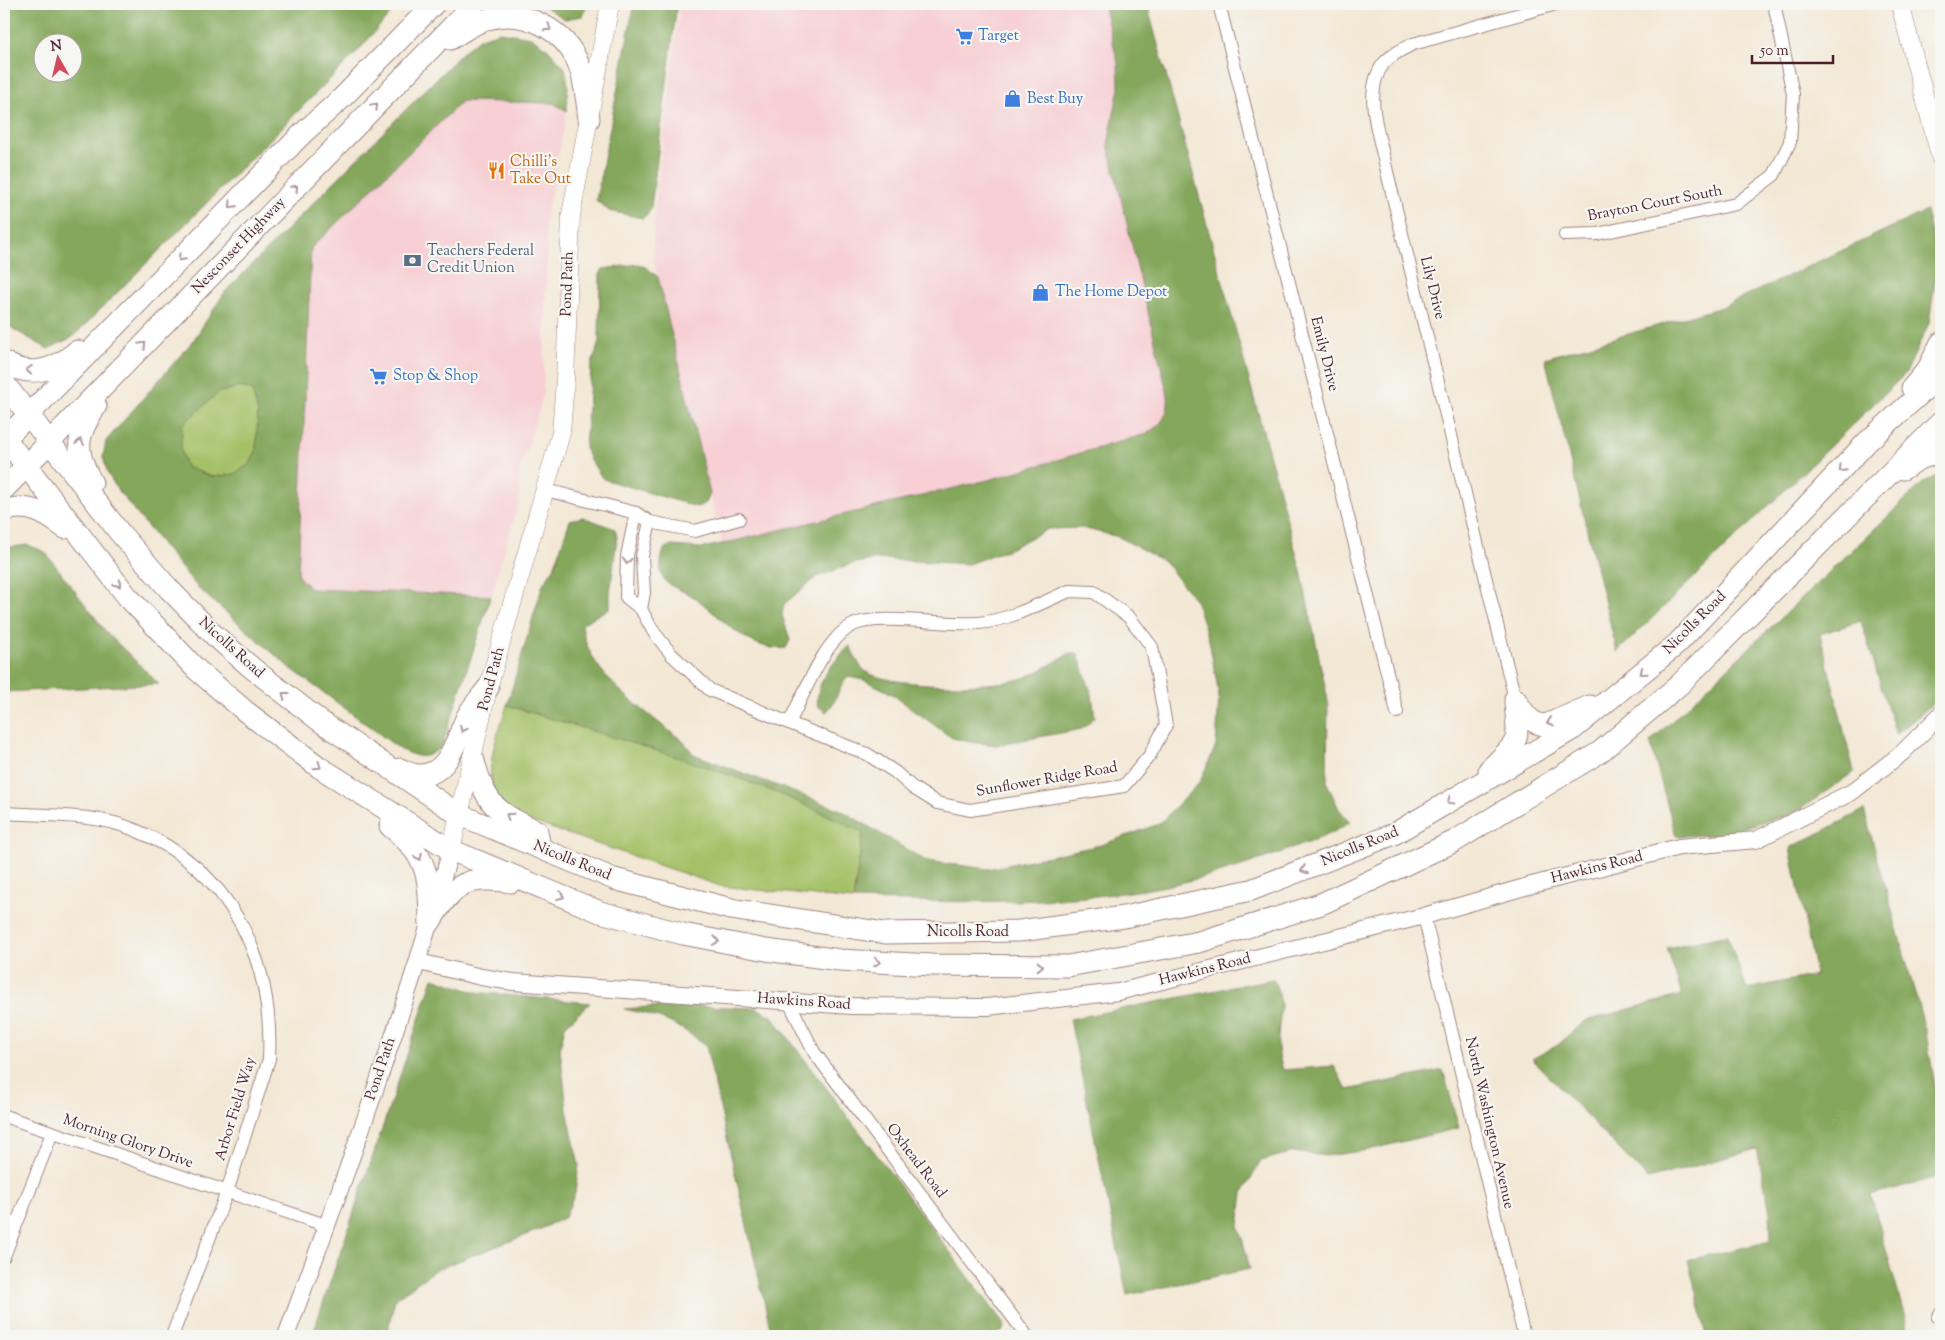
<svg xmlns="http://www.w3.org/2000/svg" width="1945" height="1340" font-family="'Sorts Mill Goudy',serif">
  <rect width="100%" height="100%" fill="#f6f6f2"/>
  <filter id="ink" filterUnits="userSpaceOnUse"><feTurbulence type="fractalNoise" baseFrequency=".02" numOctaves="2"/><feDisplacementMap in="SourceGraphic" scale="10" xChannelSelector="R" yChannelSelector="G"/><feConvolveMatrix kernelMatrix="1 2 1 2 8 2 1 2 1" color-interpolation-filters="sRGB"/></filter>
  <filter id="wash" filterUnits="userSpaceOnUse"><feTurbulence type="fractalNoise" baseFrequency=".0096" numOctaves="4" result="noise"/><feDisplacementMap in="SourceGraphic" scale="20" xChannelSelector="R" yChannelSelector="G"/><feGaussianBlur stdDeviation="1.12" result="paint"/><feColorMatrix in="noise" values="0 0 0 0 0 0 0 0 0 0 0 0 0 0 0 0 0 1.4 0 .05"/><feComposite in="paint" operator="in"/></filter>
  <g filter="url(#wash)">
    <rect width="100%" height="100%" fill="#f3e8d5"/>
    <g fill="#f7cfd4">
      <polygon points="680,4 1103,4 1118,63 1120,88 1108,144 1168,396 1169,412 1159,426 1146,434 984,481 722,544 653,258 653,223"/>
      <polygon points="462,101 553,103 567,111 545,224 547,258 543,396 520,472 519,502 491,596 311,589 298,576 311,248"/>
    </g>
    <g fill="#a5c168" stroke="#78704a">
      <polygon points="240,387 252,390 258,413 256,451 250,464 234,474 213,477 186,467 181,451 181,425 219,392"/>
      <path d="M507 705C625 742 754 774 863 833L853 900 720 886 521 818C515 813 506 808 500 801 479 776 499 732 507 705Z"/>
    </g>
    <g fill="#84a75c" stroke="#676344" fill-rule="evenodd">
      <path d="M4 4H399L357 52 73 337 48 349 13 329 4 319ZM42 42H72V72H42Z"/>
      <polygon points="543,4 588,4 582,16 565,19 544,6"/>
      <polygon points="634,4 677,4 651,207 648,214 642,218 609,211 596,200"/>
      <path d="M1103 4H1155L1148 8 1301 571 1328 701 1327 783 1339 809 1350 822C1327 838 1300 845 1274 855 1234 869 1192 882 1149 889 1052 905 951 902 853 900L863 833C753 774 625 742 507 705L543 584 554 568 570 520 583 517 615 529 617 537 610 593V608L582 624C586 670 630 699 663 726 676 737 683 738 693 754L841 810 926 861 988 869 1101 845 1159 824 1199 783 1216 746 1219 695 1209 640 1195 600 1165 562 1119 537 1082 528 1048 529 1009 549 968 564 878 559 851 564 817 577 784 604 782 615 790 640 786 648C749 653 721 616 694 597 686 592 671 587 666 582 657 573 661 559 664 549L669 546 702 548 726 543 988 480 1146 434C1162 424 1169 416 1168 396L1108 144 1119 88 1118 63Z"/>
      <path d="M500 32 531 37 548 49 565 68 568 84 567 111 553 103 462 101 311 248 298 576 311 589 491 596 442 746C426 760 419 758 401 750L289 667 198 588 119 492 108 474 103 457 106 441 193 341 225 292 464 51 480 38ZM240 387 252 390 258 413 256 451 250 464 234 474 213 477 186 467 181 451 182 425 219 392Z"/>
      <polygon points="1926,211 1938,261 1929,323 1906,373 1617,652 1545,358 1722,307"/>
      <polygon points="638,264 647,268 658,277 710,494 706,503 697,507 603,479 589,458 585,447 591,367 599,342 600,274 603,269"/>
      <polygon points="1937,476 1941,478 1941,697 1896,735 1861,621 1820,634 1854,772 1795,813 1717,835 1676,836 1650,742 1924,482"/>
      <polygon points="28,545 45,552 107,633 159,684 4,692 4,548"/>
      <path d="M850 646C855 656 859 669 870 674 898 687 997 689 1026 677 1041 671 1056 661 1070 653L1078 654 1092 695 1095 717 1082 729 996 745 970 742 952 738 889 692 864 680 848 677C837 689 838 701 826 712L818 706C813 685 835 659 850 646Z"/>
      <polygon points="1864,810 1926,1033 1941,1120 1941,1176 1871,1195 1910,1336 1707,1336 1688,1260 1771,1241 1770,1213 1757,1149 1648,1179 1532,1059 1558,1045 1585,1021 1682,995 1667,948 1727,935 1747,989 1816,975 1790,848"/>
      <polygon points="433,978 474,992 590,1003 565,1026 560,1049 567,1110 579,1165 575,1193 565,1217 539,1230 435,1270 395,1299 389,1325 389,1336 312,1336"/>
      <path d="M1273 979C1287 1009 1278 1013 1278 1043 1277 1052 1281 1062 1283 1070L1334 1066 1347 1090 1443 1070 1459 1128 1368 1150 1326 1156 1293 1152 1261 1161 1243 1193 1239 1226 1250 1269 1127 1295 1070 1019Z"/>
      <path d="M675 1005 756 1008 772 1016 1005 1325 1002 1332 983 1336H772L706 1046C678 1023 659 1016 624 1009Z"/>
    </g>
  </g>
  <g filter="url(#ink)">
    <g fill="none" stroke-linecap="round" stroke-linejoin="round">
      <defs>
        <g id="minor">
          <polyline points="1219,4 1397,712"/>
          <polyline points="1565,235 1597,234 1736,204 1774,175 1790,142 1793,94 1774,4"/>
          <polyline points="546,490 636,513 650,522 695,531 739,519"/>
          <polyline points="636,513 627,556 626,597 641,609 644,593 642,556 650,522"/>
          <path d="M1069 591 1094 592 1129 617 1152 647 1166 725 1150 755 1124 786 970 810 937 803 913 788 895 772 867 754 789 723C804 695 824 639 853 625 877 613 949 626 979 623 1010 620 1041 603 1069 591Z"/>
          <polyline points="641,609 653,631 671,654 710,690 789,723"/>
          <path d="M1515 699 1387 172C1381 140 1361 92 1384 63 1392 54 1403 49 1413 44L1556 4"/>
          <path d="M4 813C46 816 95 813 135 830 231 869 274 960 269 1059L227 1192 172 1336"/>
          <polyline points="1424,916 1524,1336"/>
          <polyline points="788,1000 814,1052 1027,1336"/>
          <polyline points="4,1116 328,1226"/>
          <polyline points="4,1256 52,1133"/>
          <polyline points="1938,1317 1941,1313"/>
        </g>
        <g id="tertiary">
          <polyline points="419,962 481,977 513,982 852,1006 987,1007 1118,992 1424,916 1532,885 1679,847 1756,840 1852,792 1902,753 1941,714"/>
          <path d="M286 1336C346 1176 404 1015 451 850"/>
        </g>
        <g id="secondary">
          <polyline points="1900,4 1941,159"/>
          <polyline points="451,850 488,688 561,433 565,381 571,215 610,4"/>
        </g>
        <g id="trunk">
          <path d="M450 39C462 32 474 23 488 19 525 8 565 30 579 65 585 82 587 101 589 119"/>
          <path d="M4 362C30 379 55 370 77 351"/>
          <polyline points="4,383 120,533 169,589 214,635 252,668 320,721 458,814 614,879 731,909 885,933 1019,931 1124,917 1251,890 1394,834 1573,729 1677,644 1867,442 1941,375"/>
          <polyline points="1912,388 1928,369 1941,343"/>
          <polyline points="4,437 127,596 196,669 245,711 319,767 451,850 600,912 683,934 766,950 840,960 932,965 1068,966 1199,942 1321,904 1455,841 1600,752 1679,685 1941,422"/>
          <polyline points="4,440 303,133 342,98 434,4"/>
          <polyline points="1903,469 1919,459 1941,452"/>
          <path d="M92 483C74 450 76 436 96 406"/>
          <polyline points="4,489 474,4"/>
          <path d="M4 511C28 502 46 514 65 528"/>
          <path d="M1515 699C1523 711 1530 725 1546 725L1590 706"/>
          <path d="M473 758C486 804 493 811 537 831L540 848"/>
          <path d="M400 769C405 771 412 775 418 775 451 777 457 733 469 713 475 704 482 696 488 688"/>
          <path d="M1489 770C1520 739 1519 746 1515 702"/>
          <path d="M390 826C429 857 429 875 430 922"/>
          <path d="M430 922C454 883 466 875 511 882"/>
        </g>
      </defs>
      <use href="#minor" stroke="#9e8480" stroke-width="14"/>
      <use href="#tertiary" stroke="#9e8480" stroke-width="18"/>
      <use href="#secondary" stroke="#9e8480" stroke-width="19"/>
      <use href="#trunk" stroke="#9e8480" stroke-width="23"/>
      <use href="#minor" stroke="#fff" stroke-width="12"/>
      <use href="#tertiary" stroke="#fff" stroke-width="16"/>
      <use href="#secondary" stroke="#fff" stroke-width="18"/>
      <use href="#trunk" stroke="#fff" stroke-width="21"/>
    </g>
    <defs><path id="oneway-chevron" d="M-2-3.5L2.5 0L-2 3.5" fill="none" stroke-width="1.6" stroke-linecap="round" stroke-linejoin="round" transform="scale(1.25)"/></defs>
    <g stroke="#ae9aa0">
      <use href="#oneway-chevron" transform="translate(548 28) rotate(34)"/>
      <use href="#oneway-chevron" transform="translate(375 106) rotate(-46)"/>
      <use href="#oneway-chevron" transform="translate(295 188) rotate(-46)"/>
      <use href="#oneway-chevron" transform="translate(232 205) rotate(134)"/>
      <use href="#oneway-chevron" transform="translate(181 258) rotate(134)"/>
      <use href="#oneway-chevron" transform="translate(143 345) rotate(-47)"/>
      <use href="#oneway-chevron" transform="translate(29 370) rotate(-175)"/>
      <use href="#oneway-chevron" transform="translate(80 442) rotate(-83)"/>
      <use href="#oneway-chevron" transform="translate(1842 469) rotate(133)"/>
      <use href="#oneway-chevron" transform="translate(627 561) rotate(93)"/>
      <use href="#oneway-chevron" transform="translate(118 584) rotate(51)"/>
      <use href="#oneway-chevron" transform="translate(1643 672) rotate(140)"/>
      <use href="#oneway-chevron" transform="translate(285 695) rotate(-143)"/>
      <use href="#oneway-chevron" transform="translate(1550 722) rotate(162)"/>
      <use href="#oneway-chevron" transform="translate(463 729) rotate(112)"/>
      <use href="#oneway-chevron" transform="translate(318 766) rotate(35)"/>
      <use href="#oneway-chevron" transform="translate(1450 801) rotate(149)"/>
      <use href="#oneway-chevron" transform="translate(509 816) rotate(-145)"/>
      <use href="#oneway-chevron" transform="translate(419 857) rotate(65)"/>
      <use href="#oneway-chevron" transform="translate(1304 870) rotate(159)"/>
      <use href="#oneway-chevron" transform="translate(561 896) rotate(22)"/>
      <use href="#oneway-chevron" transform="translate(716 941) rotate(11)"/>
      <use href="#oneway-chevron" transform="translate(877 962) rotate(4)"/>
      <use href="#oneway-chevron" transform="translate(1040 966)"/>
    </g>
  </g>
  <defs>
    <symbol id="supermarket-bare" viewBox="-9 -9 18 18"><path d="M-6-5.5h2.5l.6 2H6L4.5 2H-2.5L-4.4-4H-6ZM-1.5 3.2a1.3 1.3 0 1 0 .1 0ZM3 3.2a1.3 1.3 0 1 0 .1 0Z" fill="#3f7fe0" stroke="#f6f6f2" stroke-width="2.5" paint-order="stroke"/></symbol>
    <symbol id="shop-bare" viewBox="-9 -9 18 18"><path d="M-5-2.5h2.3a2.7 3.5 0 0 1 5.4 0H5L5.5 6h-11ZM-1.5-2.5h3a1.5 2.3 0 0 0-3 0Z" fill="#3f7fe0" stroke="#f6f6f2" stroke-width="2.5" paint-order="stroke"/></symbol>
    <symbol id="restaurant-bare" viewBox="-9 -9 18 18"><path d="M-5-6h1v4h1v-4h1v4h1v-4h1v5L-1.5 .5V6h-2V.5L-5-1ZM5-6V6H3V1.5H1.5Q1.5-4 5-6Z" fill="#e8710a" stroke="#f6f6f2" stroke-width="2.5" paint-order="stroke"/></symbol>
    <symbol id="bank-bare" viewBox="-9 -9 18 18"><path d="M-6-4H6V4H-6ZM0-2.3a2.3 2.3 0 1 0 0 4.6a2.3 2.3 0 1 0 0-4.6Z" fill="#5c6f8a" stroke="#f6f6f2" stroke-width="2.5" paint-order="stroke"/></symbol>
  </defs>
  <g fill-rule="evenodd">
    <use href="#supermarket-bare" x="952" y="24" width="25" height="25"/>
    <use href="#shop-bare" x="1000" y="86" width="25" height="25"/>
    <use href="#restaurant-bare" x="484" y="158" width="25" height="25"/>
    <use href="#bank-bare" x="400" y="248" width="25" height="25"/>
    <use href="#shop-bare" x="1028" y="280" width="25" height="25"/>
    <use href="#supermarket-bare" x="366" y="364" width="25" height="25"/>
  </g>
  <g text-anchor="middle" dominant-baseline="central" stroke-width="4.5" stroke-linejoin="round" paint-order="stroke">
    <g font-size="15" fill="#366cbe" stroke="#f6f6f2" text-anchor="start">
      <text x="978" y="36">Target</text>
      <text x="1027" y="99">Best Buy</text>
      <text x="1055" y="292">The Home Depot</text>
      <text x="393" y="376">Stop &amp; Shop</text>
    </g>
    <g font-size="15" fill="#c56008" stroke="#f6f6f2" text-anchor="start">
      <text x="510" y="162">Chilli's<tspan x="510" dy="17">Take Out</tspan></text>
    </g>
    <g font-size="15" fill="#4a1f2b" stroke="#f6f6f2">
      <text transform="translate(1655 204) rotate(-11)">Brayton Court South</text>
      <text transform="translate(239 246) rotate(-46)">Nesconset Highway</text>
      <text transform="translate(568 284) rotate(-88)">Pond Path</text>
      <text transform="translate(1432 288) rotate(76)">Lily Drive</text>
      <text transform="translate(1324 354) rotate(76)">Emily Drive</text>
      <text transform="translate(1695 623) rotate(-45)">Nicolls Road</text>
      <text transform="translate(231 648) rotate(42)">Nicolls Road</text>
      <text transform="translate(492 679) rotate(-75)">Pond Path</text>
      <text transform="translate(1047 780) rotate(-10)">Sunflower Ridge Road</text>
      <text transform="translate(1360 847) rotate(-22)">Nicolls Road</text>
      <text transform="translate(572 861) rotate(22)">Nicolls Road</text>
      <text transform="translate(1597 868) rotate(-14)">Hawkins Road</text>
      <text x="968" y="932">Nicolls Road</text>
      <text transform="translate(1205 970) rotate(-14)">Hawkins Road</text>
      <text transform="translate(804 1002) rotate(4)">Hawkins Road</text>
      <text transform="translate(381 1069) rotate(-71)">Pond Path</text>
      <text transform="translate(236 1109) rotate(-73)">Arbor Field Way</text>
      <text transform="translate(1489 1123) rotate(77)">North Washington Avenue</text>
      <text transform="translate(128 1142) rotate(19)">Morning Glory Drive</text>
      <text transform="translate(916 1161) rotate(53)">Oxhead Road</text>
    </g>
    <g font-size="15" fill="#4e5e75" stroke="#f6f6f2" text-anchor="start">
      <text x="427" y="251">Teachers Federal<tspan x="427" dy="17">Credit Union</tspan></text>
    </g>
  </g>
  <rect width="1945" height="1340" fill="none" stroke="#f6f6f2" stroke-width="20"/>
  <g transform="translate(58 58) rotate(352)"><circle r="24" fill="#f6f6f2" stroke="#b1a0a2"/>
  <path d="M0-4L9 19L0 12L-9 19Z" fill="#d1495b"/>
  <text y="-8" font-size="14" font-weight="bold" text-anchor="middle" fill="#4a1f2b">N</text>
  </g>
  <path d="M1752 55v8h81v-8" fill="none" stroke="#4a1f2b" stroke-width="2.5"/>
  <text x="1760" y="55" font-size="15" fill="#4a1f2b" stroke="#f6f6f2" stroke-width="4" paint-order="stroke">50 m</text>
</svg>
